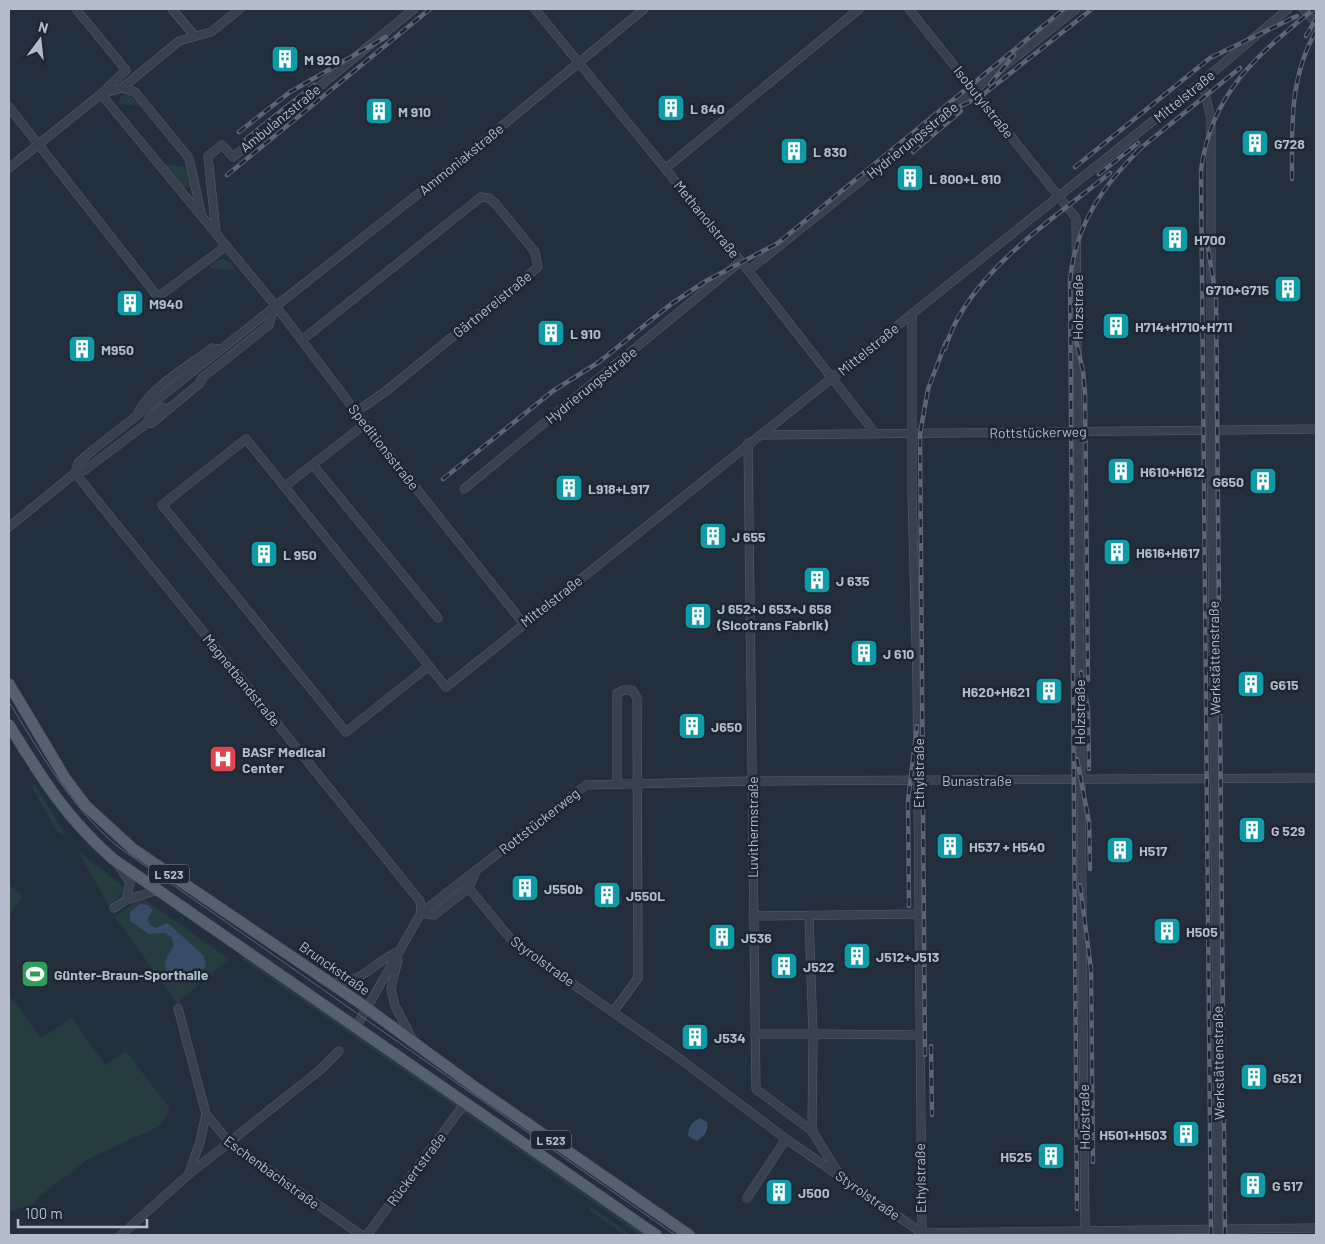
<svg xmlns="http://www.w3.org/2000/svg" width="1325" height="1244" font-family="Barlow,sans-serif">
  <rect width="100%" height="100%" fill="#242f3e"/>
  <g fill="#263c3f">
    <polygon points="128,94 141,106 118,104 121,96"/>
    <polygon points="164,164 181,166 187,169 191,187 184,187"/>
    <polygon points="223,259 232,264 234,270 209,268 215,261"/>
    <polygon points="33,782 66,836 57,832 33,789"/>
    <polygon points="78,851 125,888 110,908"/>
    <polygon points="9,884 22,896 9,917"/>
    <polygon points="142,898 229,959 177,1003 115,917"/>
    <polygon points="246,955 647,1235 640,1235 242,959"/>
    <polygon points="9,995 41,1038 72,1018 105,1065 126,1051 170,1109 160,1126 90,1158 37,1198 35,1203 9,1212"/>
    <polygon points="591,1207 631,1235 625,1235 589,1210"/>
  </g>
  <g fill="#394c67">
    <path d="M140 904 148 905 153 910 148 918 149 924 156 928 168 923 204 956 206 967 191 978 177 982C161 971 163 960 174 946L172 938 165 933 149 934 130 921V912Z"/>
    <path d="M700 1118 707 1122C709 1131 704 1136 697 1141L688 1136C688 1126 692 1122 700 1118Z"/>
  </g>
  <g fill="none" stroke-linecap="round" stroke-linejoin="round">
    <defs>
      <g id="street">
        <polyline points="76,9 126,70 101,94"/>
        <polyline points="172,9 195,36"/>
        <polyline points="535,9 743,264 875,433"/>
        <polyline points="909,9 1076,218 1085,1235"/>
        <polyline points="1303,9 1316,23"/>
        <polyline points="1199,84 1204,90 1211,118 1211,431 1219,1235"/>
        <polyline points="122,88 135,92 189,158 201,213"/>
        <polyline points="101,94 122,88 179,41 211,32 240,9"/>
        <polyline points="9,107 158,297 226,246"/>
        <polyline points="9,168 101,94 275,305 365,424 523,623"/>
        <polyline points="666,168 859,9"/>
        <polyline points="216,232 208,156 222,145 233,157 414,9"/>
        <polyline points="749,270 1076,9"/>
        <polyline points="912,313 912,494 917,679 922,1233"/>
        <polyline points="302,340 481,197 489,198 495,203 535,252 538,267 386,391 356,412"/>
        <path d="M138 414C144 392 193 363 212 348L219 349"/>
        <polyline points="146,424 149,419 163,407"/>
        <polyline points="760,435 1316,429"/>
        <polyline points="748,443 756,1089 812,1131 839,1174"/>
        <polyline points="313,465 438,618"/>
        <polyline points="75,473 78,463 93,450 441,176 644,9"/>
        <polyline points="75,473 420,901 421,913"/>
        <polyline points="284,487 365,424"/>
        <polyline points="464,489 741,261"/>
        <polyline points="9,527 75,473 85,470 146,424 152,423 200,383 202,378 269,325 275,305"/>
        <polyline points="429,666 346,732 162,505 246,439 446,687 1199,84 1288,9"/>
        <polyline points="119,866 130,883 126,900"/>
        <polyline points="463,881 514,943 676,1056 786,1139 747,1198"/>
        <polyline points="114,908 126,900 158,890"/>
        <polyline points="421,913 434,915 469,888 475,873"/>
        <polyline points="753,916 918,914"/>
        <polyline points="398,960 391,989 395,1006 413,1040"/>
        <path d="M331 982C360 987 376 959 400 951"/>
        <polyline points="178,1008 206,1114 230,1143 361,1235"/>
        <polyline points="613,1012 638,978 637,698 632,690 624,690 617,693 617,784"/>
        <polyline points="356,1027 421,913 586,785 752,781 1316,778"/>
        <polyline points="755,1034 813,1034 809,915"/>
        <polyline points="812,1131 813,1034 920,1035"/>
        <polyline points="786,1139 922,1233 1316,1228"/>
        <polyline points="189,1173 200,1142 206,1114"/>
        <polyline points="121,1235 188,1175 320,1070 339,1051"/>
        <polyline points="367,1235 465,1103"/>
      </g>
      <g id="primary">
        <polyline points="9,684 65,778 86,806 133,849 357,1001 476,1088 689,1235"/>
        <path d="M9 725C41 777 66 818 113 859L656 1235"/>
      </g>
    </defs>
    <use href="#street" stroke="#565f6c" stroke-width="9"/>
    <use href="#primary" stroke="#414a57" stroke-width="12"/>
    <use href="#street" stroke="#38414e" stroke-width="8"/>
    <use href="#primary" stroke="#56606e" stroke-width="11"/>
    <path stroke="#5a6575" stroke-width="1" d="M9 702C41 754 70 806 117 846L675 1235"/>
    <defs>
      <g id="rail">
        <polyline points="1306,36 1316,19"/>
        <polyline points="990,84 1014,55"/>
        <polyline points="933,119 980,97 1092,9"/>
        <polyline points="239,132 290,92 386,37"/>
        <polyline points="246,139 314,85"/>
        <polyline points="1137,151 1240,68"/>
        <polyline points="913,152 961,111"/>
        <polyline points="1075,167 1210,58 1297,16"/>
        <polyline points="1099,174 1138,143"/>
        <polyline points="227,175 430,9"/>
        <path d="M1292 179C1292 127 1289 78 1316 31"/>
        <polyline points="1206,236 1216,296 1225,1235"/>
        <polyline points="1074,332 1083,371 1085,393 1088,680"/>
        <path d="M945 349C966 275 1052 220 1110 173"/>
        <polyline points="443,479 553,391 599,362 671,304 706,281 778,243 1064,9"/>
        <polyline points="1081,672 1088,709 1089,769"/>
        <polyline points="1077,759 1089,822 1090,869"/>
        <polyline points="1080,885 1091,969 1093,1162"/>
        <polyline points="909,906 908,801 917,726"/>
        <polyline points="931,1046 932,1115"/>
        <polyline points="925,1055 920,434 928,389 946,342"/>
        <path d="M1077 1209 1070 281C1075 225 1103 185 1142 147"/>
        <path d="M1211 1235 1201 170C1211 93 1257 55 1314 9"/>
      </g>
    </defs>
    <use href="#rail" stroke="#5a6575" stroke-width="4.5"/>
    <use href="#rail" stroke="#1d2633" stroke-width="2.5" stroke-dasharray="8" stroke-linecap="butt"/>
  </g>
  <defs>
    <symbol id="building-square" viewBox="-11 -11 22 22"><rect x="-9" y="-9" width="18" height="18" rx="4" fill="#0f9aa8" stroke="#1d2633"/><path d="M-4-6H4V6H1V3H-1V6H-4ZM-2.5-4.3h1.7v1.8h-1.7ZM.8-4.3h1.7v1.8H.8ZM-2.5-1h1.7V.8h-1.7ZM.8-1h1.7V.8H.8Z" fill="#fff"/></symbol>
    <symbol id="hospital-square" viewBox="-11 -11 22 22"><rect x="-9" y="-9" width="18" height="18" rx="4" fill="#e0444e" stroke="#1d2633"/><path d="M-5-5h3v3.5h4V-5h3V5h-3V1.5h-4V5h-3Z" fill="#fff"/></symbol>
    <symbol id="stadium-square" viewBox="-11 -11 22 22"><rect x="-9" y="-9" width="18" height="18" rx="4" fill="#2e9e5b" stroke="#1d2633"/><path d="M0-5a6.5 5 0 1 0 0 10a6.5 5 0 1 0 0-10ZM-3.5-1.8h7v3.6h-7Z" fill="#fff"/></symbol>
  </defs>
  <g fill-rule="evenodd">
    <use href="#building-square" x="269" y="43" width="32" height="32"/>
    <use href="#building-square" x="655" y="92" width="32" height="32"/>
    <use href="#building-square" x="363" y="95" width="32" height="32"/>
    <use href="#building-square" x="1239" y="127" width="32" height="32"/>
    <use href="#building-square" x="778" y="135" width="32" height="32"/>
    <use href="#building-square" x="894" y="162" width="32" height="32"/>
    <use href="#building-square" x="1159" y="223" width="32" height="32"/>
    <use href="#building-square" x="1272" y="273" width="32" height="32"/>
    <use href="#building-square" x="114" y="287" width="32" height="32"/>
    <use href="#building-square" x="1100" y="310" width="32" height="32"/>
    <use href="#building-square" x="535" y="317" width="32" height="32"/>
    <use href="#building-square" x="66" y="333" width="32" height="32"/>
    <use href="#building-square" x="1105" y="455" width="32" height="32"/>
    <use href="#building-square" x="1247" y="465" width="32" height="32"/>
    <use href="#building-square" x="553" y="472" width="32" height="32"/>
    <use href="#building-square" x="697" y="520" width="32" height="32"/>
    <use href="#building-square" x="1101" y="536" width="32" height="32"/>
    <use href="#building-square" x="248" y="538" width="32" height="32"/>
    <use href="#building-square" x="801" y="564" width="32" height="32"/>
    <use href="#building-square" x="682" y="600" width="32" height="32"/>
    <use href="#building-square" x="848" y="637" width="32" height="32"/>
    <use href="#building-square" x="1235" y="668" width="32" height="32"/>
    <use href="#building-square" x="1033" y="675" width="32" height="32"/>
    <use href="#building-square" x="676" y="710" width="32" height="32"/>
    <use href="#hospital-square" x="207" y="743" width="32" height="32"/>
    <use href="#building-square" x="1236" y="814" width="32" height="32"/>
    <use href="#building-square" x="934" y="830" width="32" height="32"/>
    <use href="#building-square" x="1104" y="834" width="32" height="32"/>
    <use href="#building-square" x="509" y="872" width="32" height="32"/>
    <use href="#building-square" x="591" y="879" width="32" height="32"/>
    <use href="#building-square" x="1151" y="915" width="32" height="32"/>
    <use href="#building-square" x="706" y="921" width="32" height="32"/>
    <use href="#building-square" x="841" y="940" width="32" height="32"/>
    <use href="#building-square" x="768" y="950" width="32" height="32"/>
    <use href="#stadium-square" x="19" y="958" width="32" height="32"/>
    <use href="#building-square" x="679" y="1021" width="32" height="32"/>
    <use href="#building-square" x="1238" y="1061" width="32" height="32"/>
    <use href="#building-square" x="1170" y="1118" width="32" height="32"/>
    <use href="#building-square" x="1035" y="1140" width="32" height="32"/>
    <use href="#building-square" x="1237" y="1169" width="32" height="32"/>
    <use href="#building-square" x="763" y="1176" width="32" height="32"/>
  </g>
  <g text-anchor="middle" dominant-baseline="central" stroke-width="5" stroke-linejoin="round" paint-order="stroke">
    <g fill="#1d2633" stroke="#878f9c" stroke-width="1">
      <rect x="149" y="864.5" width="40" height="19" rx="4"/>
      <rect x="531" y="1130.5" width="40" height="19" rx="4"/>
    </g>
    <g font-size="12" font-weight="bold" fill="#b4bcc9">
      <text x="169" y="874">L 523</text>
      <text x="551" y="1140">L 523</text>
    </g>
    <g font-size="14" font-weight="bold" fill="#b4bcc9" stroke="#1d2633" text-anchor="start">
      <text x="304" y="59">M 920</text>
      <text x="690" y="108">L 840</text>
      <text x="398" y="111">M 910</text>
      <text x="1274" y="143">G728</text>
      <text x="813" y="151">L 830</text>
      <text x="929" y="178">L 800+L 810</text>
      <text x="1194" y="239">H700</text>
      <text x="1269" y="289" text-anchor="end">G710+G715</text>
      <text x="149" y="303">M940</text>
      <text x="1135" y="326">H714+H710+H711</text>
      <text x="570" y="333">L 910</text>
      <text x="101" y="349">M950</text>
      <text x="1140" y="471">H610+H612</text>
      <text x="1244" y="481" text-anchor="end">G650</text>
      <text x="588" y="488">L918+L917</text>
      <text x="732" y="536">J 655</text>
      <text x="1136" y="552">H616+H617</text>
      <text x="283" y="554">L 950</text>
      <text x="836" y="580">J 635</text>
      <text x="717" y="608">J 652+J 653+J 658<tspan x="717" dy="16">(Sicotrans Fabrik)</tspan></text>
      <text x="883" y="653">J 610</text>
      <text x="1270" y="684">G615</text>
      <text x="1030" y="691" text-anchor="end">H620+H621</text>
      <text x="711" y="726">J650</text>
      <text x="242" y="751">BASF Medical<tspan x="242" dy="16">Center</tspan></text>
      <text x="1271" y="830">G 529</text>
      <text x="969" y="846">H537 + H540</text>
      <text x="1139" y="850">H517</text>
      <text x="544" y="888">J550b</text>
      <text x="626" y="895">J550L</text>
      <text x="1186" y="931">H505</text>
      <text x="741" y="937">J536</text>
      <text x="876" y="956">J512+J513</text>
      <text x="803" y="966">J522</text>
      <text x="54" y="974">Günter-Braun-Sporthalle</text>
      <text x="714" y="1037">J534</text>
      <text x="1273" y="1077">G521</text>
      <text x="1167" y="1134" text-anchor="end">H501+H503</text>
      <text x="1032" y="1156" text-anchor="end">H525</text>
      <text x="1272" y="1185">G 517</text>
      <text x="798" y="1192">J500</text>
    </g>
    <g font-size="14" fill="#b4bcc9" stroke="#1d2633">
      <text transform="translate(1184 96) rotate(-39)">Mittelstraße</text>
      <text transform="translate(984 102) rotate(52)">Isobutylstraße</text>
      <text transform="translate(280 118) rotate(-39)">Ambulanzstraße</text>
      <text transform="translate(912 140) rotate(-39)">Hydrierungsstraße</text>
      <text transform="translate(461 159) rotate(-39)">Ammoniakstraße</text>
      <text transform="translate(707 219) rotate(51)">Methanolstraße</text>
      <text transform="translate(492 304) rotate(-39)">Gärtnereistraße</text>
      <text transform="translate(1077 307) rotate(-90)">Holzstraße</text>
      <text transform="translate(868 349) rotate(-39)">Mittelstraße</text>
      <text transform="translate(591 385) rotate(-39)">Hydrierungsstraße</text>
      <text transform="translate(1038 432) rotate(-1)">Rottstückerweg</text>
      <text transform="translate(384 447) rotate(52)">Speditionsstraße</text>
      <text transform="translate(551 601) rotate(-38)">Mittelstraße</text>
      <text transform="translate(1214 658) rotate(-91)">Werkstättenstraße</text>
      <text transform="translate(242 680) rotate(51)">Magnetbandstraße</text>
      <text transform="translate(1079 712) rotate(-90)">Holzstraße</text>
      <text transform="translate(918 773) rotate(-90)">Ethylstraße</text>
      <text x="977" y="780">Bunastraße</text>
      <text transform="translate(539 821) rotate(-38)">Rottstückerweg</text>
      <text transform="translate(752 827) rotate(-90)">Luvithermstraße</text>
      <text transform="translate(543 961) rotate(36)">Styrolstraße</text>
      <text transform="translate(335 968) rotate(35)">Brunckstraße</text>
      <text transform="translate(1218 1063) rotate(-91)">Werkstättenstraße</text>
      <text transform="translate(1084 1117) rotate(-91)">Holzstraße</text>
      <text transform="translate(416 1169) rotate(-53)">Rückertstraße</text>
      <text transform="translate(272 1172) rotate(36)">Eschenbachstraße</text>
      <text transform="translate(920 1178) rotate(-91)">Ethylstraße</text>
      <text transform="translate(868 1195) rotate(35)">Styrolstraße</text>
    </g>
  </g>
  <rect width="1325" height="1244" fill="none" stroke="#b4bcc9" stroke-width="20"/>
  <g transform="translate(40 40) rotate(15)" stroke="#1d2633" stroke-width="4" paint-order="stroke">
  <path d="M0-4L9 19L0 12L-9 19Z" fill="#b4bcc9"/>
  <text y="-8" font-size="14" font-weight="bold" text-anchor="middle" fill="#b4bcc9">N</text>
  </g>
  <path d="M18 1219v8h129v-8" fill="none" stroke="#b4bcc9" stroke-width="2.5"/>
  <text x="25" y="1219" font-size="15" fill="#b4bcc9" stroke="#1d2633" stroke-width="4" paint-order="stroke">100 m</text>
</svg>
